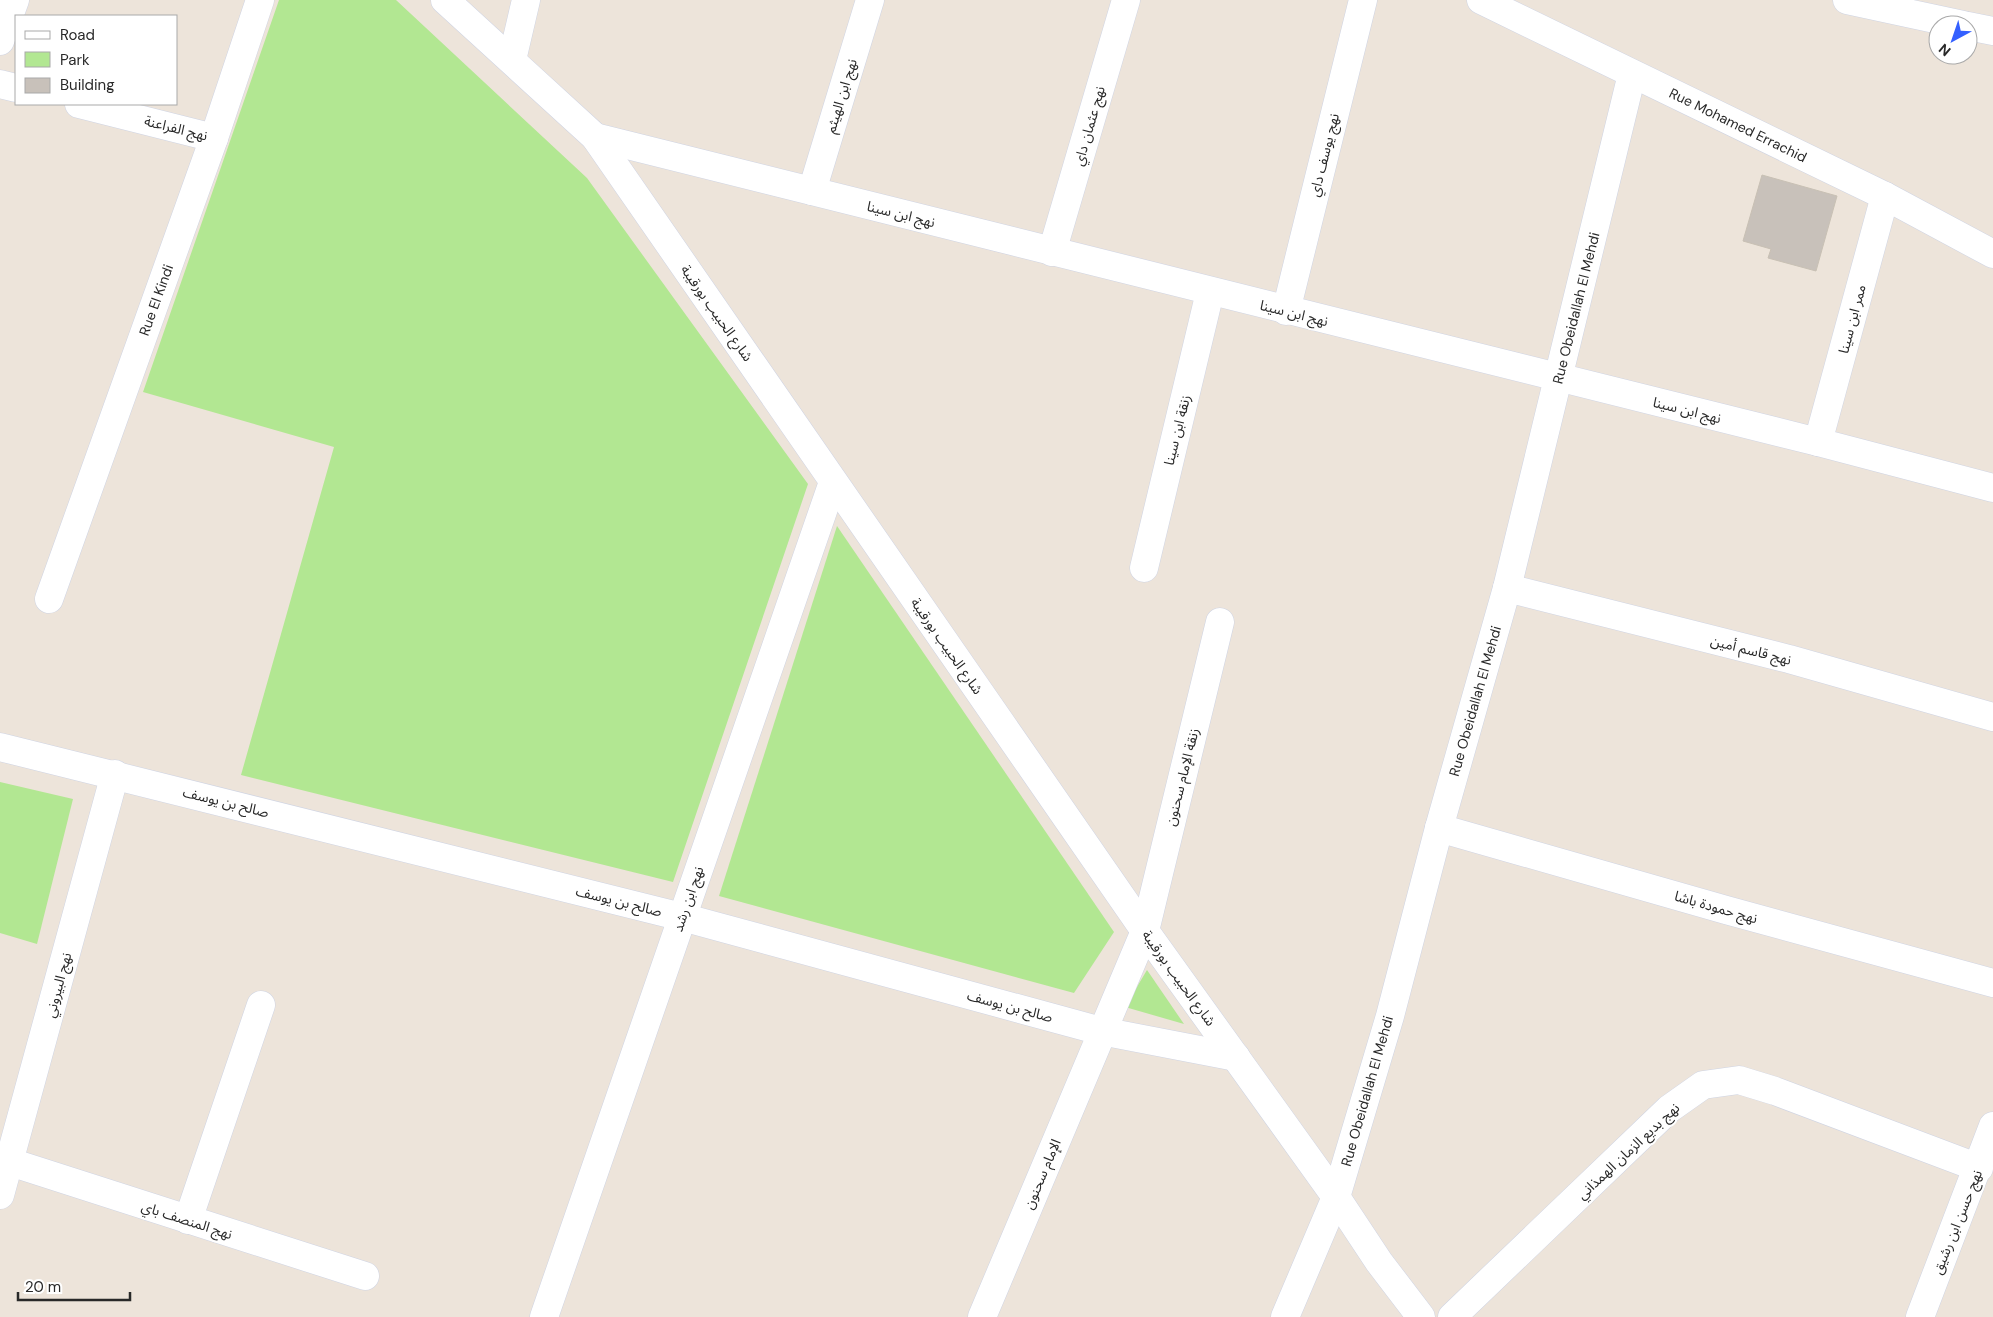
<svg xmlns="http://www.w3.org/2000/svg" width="1993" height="1317" font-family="'DM Sans','Noto Sans Arabic',sans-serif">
  <rect width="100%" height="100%" fill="#ede4da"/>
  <g fill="#b2e792">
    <polygon points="279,0 396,0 587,178 808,484 673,882 241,775 334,447 143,392"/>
    <polygon points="837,526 1114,932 1074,993 719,896"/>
    <polygon points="0,782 73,799 37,944 0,933"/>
    <polygon points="1147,970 1184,1024 1125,1007"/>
  </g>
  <polygon fill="#c8c1ba" stroke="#c8c0b4" points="1762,175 1837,196 1816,271 1768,258 1771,249 1743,241"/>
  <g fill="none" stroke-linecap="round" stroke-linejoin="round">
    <defs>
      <g id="street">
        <polyline points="1481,0 1885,196 1993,254"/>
        <polyline points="1847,0 1963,25"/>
        <polyline points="1968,26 1993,31"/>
        <polyline points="0,41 15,0"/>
        <polyline points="512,60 526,0"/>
        <polyline points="0,84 16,88"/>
        <polyline points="79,104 214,138"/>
        <polyline points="595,137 1818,442 1993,488"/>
        <polyline points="812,191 870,0"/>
        <polyline points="1052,252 1126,0"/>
        <polyline points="1286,311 1363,0"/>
        <polyline points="1818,442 1885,196"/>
        <polyline points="1144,568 1210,292"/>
        <polyline points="1507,588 1789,659 1993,717"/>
        <polyline points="49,599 214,138 260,0"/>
        <polyline points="0,747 682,917 1101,1031 1236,1057"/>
        <polyline points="1439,828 1726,910 1993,983"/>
        <polyline points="10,1162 365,1276"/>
        <polyline points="0,1195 115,774"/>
        <polyline points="188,1220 261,1005"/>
        <polyline points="544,1317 833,482"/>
        <polyline points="982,1317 1145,931 1220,622"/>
        <polyline points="1285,1317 1336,1197 1390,1016 1439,828 1507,588 1632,74"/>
        <polyline points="1452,1317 1669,1109 1703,1085 1739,1080 1775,1091 1979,1168"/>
        <polyline points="1920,1317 1993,1126"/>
      </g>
      <polyline id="secondary" points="445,0 595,137 1145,931 1336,1197 1379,1262 1421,1317"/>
    </defs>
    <use href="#street" stroke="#cfd4e3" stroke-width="29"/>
    <use href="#secondary" stroke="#cfd4e3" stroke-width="29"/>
    <use href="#street" stroke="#fff" stroke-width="28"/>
    <use href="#secondary" stroke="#fff" stroke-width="28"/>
  </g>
  <g text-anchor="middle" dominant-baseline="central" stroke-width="4" stroke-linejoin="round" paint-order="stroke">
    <g font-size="14" fill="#292929" stroke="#fff">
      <text transform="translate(841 96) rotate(-73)">نهج ابن الهيثم</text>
      <text transform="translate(1738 125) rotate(26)">Rue Mohamed Errachid</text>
      <text transform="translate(1089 126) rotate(-74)">نهج عثمان داي</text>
      <text transform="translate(176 128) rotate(14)">نهج الفراعنة</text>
      <text transform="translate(1324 155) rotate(-76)">نهج يوسف داي</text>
      <text transform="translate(901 214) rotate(14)">نهج ابن سينا</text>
      <text transform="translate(156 300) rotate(-70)">Rue El Kindi</text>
      <text transform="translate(1576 308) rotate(-76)">Rue Obeidallah El Mehdi</text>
      <text transform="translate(717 313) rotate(55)">شارع الحبيب بورقيبة</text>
      <text transform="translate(1294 313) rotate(14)">نهج ابن سينا</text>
      <text transform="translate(1852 319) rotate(-75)">ممر ابن سينا</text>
      <text transform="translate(1687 410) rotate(14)">نهج ابن سينا</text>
      <text transform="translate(1177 430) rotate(-76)">زنقة ابن سينا</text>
      <text transform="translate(947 646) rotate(55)">شارع الحبيب بورقيبة</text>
      <text transform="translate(1751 650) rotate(14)">نهج قاسم أمين</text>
      <text transform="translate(1475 701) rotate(-74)">Rue Obeidallah El Mehdi</text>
      <text transform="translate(1182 777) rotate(-76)">زنقة الإمام سحنون</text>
      <text transform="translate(226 802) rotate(14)">صالح بن يوسف</text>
      <text transform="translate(688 899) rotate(-71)">نهج ابن رشد</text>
      <text transform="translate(619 901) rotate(14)">صالح بن يوسف</text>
      <text transform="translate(1716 907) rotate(16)">نهج حمودة باشا</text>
      <text transform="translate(1179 978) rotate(54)">شارع الحبيب بورقيبة</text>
      <text transform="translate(58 985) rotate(-75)">نهج البيروني</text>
      <text transform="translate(1010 1006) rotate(15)">صالح بن يوسف</text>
      <text transform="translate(1367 1091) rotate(-74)">Rue Obeidallah El Mehdi</text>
      <text transform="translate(1628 1151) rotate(-43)">نهج بديع الزمان الهمذاني</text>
      <text transform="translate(1042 1174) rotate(-67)">الإمام سحنون</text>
      <text transform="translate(187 1220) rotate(18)">نهج المنصف باي</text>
      <text transform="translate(1957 1222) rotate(-68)">نهج حسن ابن رشيق</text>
    </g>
  </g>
  <rect x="15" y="15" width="162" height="90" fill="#ffffff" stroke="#a9a9a9"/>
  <rect x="25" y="31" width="25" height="8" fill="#ffffff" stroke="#a9a9a9"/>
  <text x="60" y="40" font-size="15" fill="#292929">Road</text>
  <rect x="25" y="52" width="25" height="15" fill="#b2e792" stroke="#a9a9a9"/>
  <text x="60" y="65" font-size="15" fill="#292929">Park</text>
  <rect x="25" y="78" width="25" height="15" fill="#c8c1ba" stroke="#a9a9a9"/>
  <text x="60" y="90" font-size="15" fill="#292929">Building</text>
  <g transform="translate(1953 40) rotate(220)"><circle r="24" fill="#ffffff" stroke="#a9a9a9"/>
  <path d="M0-4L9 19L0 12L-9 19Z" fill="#3460ff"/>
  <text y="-8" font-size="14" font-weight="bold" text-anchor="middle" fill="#292929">N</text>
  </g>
  <path d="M18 1292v8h112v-8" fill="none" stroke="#292929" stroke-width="2.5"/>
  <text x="25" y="1292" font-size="15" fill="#292929" stroke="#ffffff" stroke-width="4" paint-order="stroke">20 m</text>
</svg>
